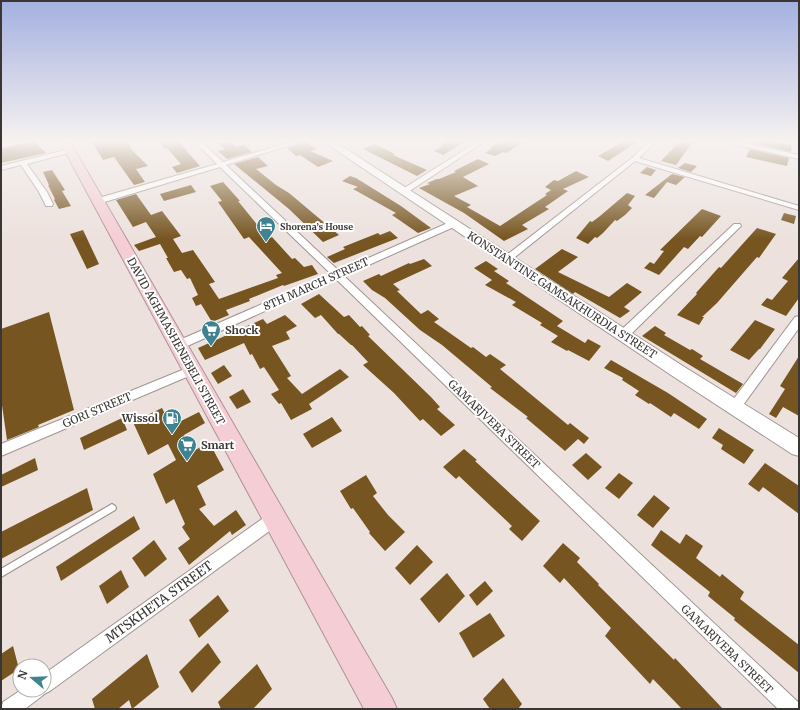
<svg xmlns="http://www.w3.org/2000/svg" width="800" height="710" font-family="Merriweather,serif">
  <rect width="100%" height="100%" fill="#ece1dd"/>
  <g fill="#765520">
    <polygon points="91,140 128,140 130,148 148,166 136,169 145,182 134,185 114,157 103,160"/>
    <polygon points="158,140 177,140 200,166 177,173 172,167 181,164 167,148 165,149"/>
    <polygon points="228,140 236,147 244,145 252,152 227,159 218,151 225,149 217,143"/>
    <polygon points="449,140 468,140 443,155 434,151 444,145 442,144"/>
    <polygon points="504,140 527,140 506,153 503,152 495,156 485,153 492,148 490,148"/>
    <polygon points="626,140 640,140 608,161 598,156"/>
    <polygon points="681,140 692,143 676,165 661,161"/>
    <polygon points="755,140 768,140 792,145 791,152 753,143"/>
    <polygon points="34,141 46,153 1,163 1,149"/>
    <polygon points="306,142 317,149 310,151 333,161 318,167 300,155 296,156 287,148"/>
    <polygon points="374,144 395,154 393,155 427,170 417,176 363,149"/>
    <polygon points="750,149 789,158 787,166 746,157"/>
    <polygon points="258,157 268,166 256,169 276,185 289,193 339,235 323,242 289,209 234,164"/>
    <polygon points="478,159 489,164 463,177 478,186 454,196 471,205 467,207 500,226 547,195 545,194 551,190 545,187 554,180 558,181 576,171 589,177 563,189 568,191 545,207 549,209 522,225 528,229 504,241 464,213 419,188 430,184 427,183 437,179 439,179 456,172 454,171"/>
    <polygon points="685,163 697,166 691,172 678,168"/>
    <polygon points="647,167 656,170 651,176 640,173"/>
    <polygon points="52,170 65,190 62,191 71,206 59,209 54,200 55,199 48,185 49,185 43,172"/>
    <polygon points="672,174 685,177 676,185 667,182 654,198 645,195"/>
    <polygon points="350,176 356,178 401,206 431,228 418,233 392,215 396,213 353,189 358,187 342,181"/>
    <polygon points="223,182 240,201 238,201 263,232 270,238 272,237 292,259 295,258 304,267 312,265 318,274 284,286 283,285 249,299 250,301 226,310 229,315 212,322 201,304 196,306 192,298 198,295 190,278 187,279 181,270 174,272 166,258 168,258 160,244 139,251 134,245 156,237 146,222 133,227 116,200 136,194 151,215 162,211 181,236 173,239 182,253 193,250 215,282 209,284 219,299 278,278 276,275 282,273 249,237 244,239 218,202 222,201 210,186"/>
    <polygon points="191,185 196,192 164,201 160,194"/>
    <polygon points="627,193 635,196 628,205 632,208 625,215 617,221 615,220 603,233 597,238 595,237 588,244 576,238 590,221 592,222 600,216"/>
    <polygon points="702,209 721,216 702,237 700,236 688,249 684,247 659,275 644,268 650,262 654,264 664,251 660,250"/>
    <polygon points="784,213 796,216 794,224 781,220"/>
    <polygon points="757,228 776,234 759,258 757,257 717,303 702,317 704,317 699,325 677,315 697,294 696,293 719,267 721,268"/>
    <polygon points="83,230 99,264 87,269 70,234"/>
    <polygon points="390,231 398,238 334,263 327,257 345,249 343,247 378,233 380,235"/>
    <polygon points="562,249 578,257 558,272 609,297 627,283 642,292 624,307 630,311 620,318 575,292 573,294 535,269"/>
    <polygon points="799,258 799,298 786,316 761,305 767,298 772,300 788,281 782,278"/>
    <polygon points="424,259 432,266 393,284 400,290 397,291 421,314 428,310 439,319 434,322 471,348 473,347 486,357 490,354 506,365 500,369 568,425 570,423 589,438 584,444 578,439 565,451 526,418 528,417 490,388 492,387 442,345 420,330 385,298 372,290 363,281 379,274 381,276 409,263 410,264"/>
    <polygon points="486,261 498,269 494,271 509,281 506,283 563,321 557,326 585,343 588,339 601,346 589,361 568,350 567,351 551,342 558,336 540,325 542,323 512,305 516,302 485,285 492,280 474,268"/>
    <polygon points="319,294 344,317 349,315 360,327 362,326 370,335 368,336 431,397 440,407 437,409 455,425 441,436 423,419 420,421 394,393 363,365 368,362 352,345 351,345 339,334 338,334 321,315 315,318 301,304"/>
    <polygon points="49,312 74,410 38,425 39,427 7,440 1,398 1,329"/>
    <polygon points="285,315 297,326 286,332 290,339 272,346 291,376 287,378 302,394 340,369 349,377 309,404 312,409 291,420 281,403 279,404 271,394 279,390 264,367 260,369 252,354 250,355 244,343 205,360 198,348 263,319 267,324"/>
    <polygon points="755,320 775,329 760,349 759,349 749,360 730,350"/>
    <polygon points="655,326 666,333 664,335 690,350 692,349 703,356 700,359 743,384 736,393 642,336"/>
    <polygon points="799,356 799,416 783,407 776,418 769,414 785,389 780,386"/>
    <polygon points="611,360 668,393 707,419 699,429 674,413 671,417 650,403 649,404 635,395 639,391 622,380 623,378 604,368"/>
    <polygon points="224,365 232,376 218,384 211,373"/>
    <polygon points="243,389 251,402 237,409 229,397"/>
    <polygon points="162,408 171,426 199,412 205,423 184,435 192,452 209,442 224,470 197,486 206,505 199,509 214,526 236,510 246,525 232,535 230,531 189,565 178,548 190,539 182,527 185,524 174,499 166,504 153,474 176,460 168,444 148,455 133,422"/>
    <polygon points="332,417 342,431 312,448 303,434"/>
    <polygon points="122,418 127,430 84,450 80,438"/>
    <polygon points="719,428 754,450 744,464 721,449 723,445 712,438"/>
    <polygon points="464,449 477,460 475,461 540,521 522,541 509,529 512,526 459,476 456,479 443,467"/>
    <polygon points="586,453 602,467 588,480 572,465"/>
    <polygon points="35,458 38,470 1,487 1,475"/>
    <polygon points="765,463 799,486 799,514 763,487 759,492 748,484"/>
    <polygon points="619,473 633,483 619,499 605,488"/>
    <polygon points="366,475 377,493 373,496 388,515 405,532 385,551 369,533 370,532 353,508 351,509 340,491"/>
    <polygon points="87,488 93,510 1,559 1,532"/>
    <polygon points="654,495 670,508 653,528 637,515"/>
    <polygon points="134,516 140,529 61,581 56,567"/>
    <polygon points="661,530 680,544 686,534 703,546 696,558 720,577 722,574 744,592 740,599 799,645 799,673 734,620 735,618 708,596 710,592 651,545"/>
    <polygon points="154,540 167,559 145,577 132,558"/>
    <polygon points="563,543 580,558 577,562 599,584 598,585 674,660 675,658 723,709 682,709 653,679 650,684 605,636 611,628 564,578 560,583 543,566"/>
    <polygon points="417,545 433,562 410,585 395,568"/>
    <polygon points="121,570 129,587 107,604 99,586"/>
    <polygon points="447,573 465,596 439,623 420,599"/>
    <polygon points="485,581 493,591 477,606 469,595"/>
    <polygon points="218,595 229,611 199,638 189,620"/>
    <polygon points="490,613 505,636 473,658 459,633"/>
    <polygon points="208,643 221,662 192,693 179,672"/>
    <polygon points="13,646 19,669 1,681 1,654"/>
    <polygon points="147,654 159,687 132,709 129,700 118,709 95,709 92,699"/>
    <polygon points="257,664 272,689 253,709 221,709 218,702"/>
    <polygon points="503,678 522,704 518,709 490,709 483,699"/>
  </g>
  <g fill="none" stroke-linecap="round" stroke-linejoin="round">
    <defs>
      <polygon id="service" points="112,504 115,506 116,508 115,510 1,577 1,569"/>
      <g id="minor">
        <polygon points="22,140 34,140 1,148 1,144"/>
        <polygon points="193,140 200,140 223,162 298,140 307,140 226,165 339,271 450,222 456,222 456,226 344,276 798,702 799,709 778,709 336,279 183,348 175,348 174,345 175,342 331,274 220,167 101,203 98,203 94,201 95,199 217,164"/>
        <polygon points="480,140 487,140 408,192 402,192 401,190"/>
        <polygon points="650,140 657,140 639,158 799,206 799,210 635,161 510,261 504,261 503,259 504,257 632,158"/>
        <polygon points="721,140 732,140 799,155 799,159 724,142"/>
        <polygon points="70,149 73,151 72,152 27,164 47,192 53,204 52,206 46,206 39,192 21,165 1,170 1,166"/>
        <polygon points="734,224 740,224 741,226 626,339 618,339 617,336 618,333"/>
        <polygon points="799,316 799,328 738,412 734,413 730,412 728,408 730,404 795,317"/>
        <polygon points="192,366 196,367 198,370 196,373 1,456 1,444"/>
        <polygon points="274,512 279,514 281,519 279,524 50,691 44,694 42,696 25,709 1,709 3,702 21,690 44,690 44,674 269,514"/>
      </g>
      <polygon id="secondary" points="321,140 332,140 686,368 799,438 799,456 792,454 674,377"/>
      <polygon id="trunk" points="59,140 69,140 392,698 397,709 364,709"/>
    </defs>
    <use href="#service" stroke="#9f9591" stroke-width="2.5"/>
    <use href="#minor" stroke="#9f9591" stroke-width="2"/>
    <use href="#secondary" stroke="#9f9591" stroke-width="2"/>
    <use href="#trunk" stroke="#b29196" stroke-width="2"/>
    <use href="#service" fill="#fff" fill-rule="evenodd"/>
    <use href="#minor" fill="#fff" fill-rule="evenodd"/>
    <use href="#secondary" fill="#fff" fill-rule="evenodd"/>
    <use href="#trunk" fill="#f4ced4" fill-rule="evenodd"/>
  </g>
  <linearGradient id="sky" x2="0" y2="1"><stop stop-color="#a3b0e0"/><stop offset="0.59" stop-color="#f6f2f0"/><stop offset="1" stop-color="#f6f2f0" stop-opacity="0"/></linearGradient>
  <rect width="800" height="239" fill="url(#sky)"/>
  <defs>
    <symbol id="hotel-pin" viewBox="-11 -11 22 30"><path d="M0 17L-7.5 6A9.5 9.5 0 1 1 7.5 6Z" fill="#3f8392" stroke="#fff"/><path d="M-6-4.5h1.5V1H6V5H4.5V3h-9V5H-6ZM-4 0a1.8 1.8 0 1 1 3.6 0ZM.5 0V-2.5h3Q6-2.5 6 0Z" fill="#fff"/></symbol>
    <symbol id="supermarket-pin" viewBox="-11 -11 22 30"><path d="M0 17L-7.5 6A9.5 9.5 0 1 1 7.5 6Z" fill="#3f8392" stroke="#fff"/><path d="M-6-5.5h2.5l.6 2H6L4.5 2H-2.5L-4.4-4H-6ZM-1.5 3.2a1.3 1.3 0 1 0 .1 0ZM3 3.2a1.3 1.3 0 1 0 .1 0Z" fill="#fff"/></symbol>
    <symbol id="fuel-pin" viewBox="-11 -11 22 30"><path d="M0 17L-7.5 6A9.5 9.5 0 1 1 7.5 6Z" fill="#3f8392" stroke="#fff"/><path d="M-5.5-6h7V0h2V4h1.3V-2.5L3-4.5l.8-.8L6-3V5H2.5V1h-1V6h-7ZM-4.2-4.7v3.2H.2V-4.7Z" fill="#fff"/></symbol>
  </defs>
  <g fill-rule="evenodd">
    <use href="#hotel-pin" x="255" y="215" width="22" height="30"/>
    <use href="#supermarket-pin" x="200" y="319" width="22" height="30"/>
    <use href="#fuel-pin" x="161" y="407" width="22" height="30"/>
    <use href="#supermarket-pin" x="176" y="434" width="22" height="30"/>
  </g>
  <g text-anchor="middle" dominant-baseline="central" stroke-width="4" stroke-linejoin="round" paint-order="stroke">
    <g font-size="9" font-weight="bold" fill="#3a3634" stroke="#fff" text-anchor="start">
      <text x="280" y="226">Shorena’s House</text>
    </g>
    <g font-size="11" fill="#3a3634" stroke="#fff">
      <text transform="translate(316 284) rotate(-24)">8TH MARCH STREET</text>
      <text transform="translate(562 295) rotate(33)">KONSTANTINE GAMSAKHURDIA STREET</text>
      <text transform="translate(176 341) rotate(61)">DAVID AGHMASHENEBELI STREET</text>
      <text transform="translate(97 410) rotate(-23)">GORI STREET</text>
      <text transform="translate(494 424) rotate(44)">GAMARJVEBA STREET</text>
      <text transform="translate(727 649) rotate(44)">GAMARJVEBA STREET</text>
    </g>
    <g font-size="11" font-weight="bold" fill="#3a3634" stroke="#fff" text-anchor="start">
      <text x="225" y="330">Shock</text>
      <text x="158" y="418" text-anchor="end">Wissol</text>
      <text x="201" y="445">Smart</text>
    </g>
    <g font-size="13" fill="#3a3634" stroke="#fff">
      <text transform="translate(159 602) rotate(-36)">MTSKHETA STREET</text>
    </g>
  </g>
  <rect width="800" height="710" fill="none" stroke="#3a3634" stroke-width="4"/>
  <g transform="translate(32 678) rotate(289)"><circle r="19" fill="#ffffff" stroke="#b0afae"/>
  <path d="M0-3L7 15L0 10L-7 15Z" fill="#3f8392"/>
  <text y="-6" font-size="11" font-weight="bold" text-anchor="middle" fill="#3a3634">N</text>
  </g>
</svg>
